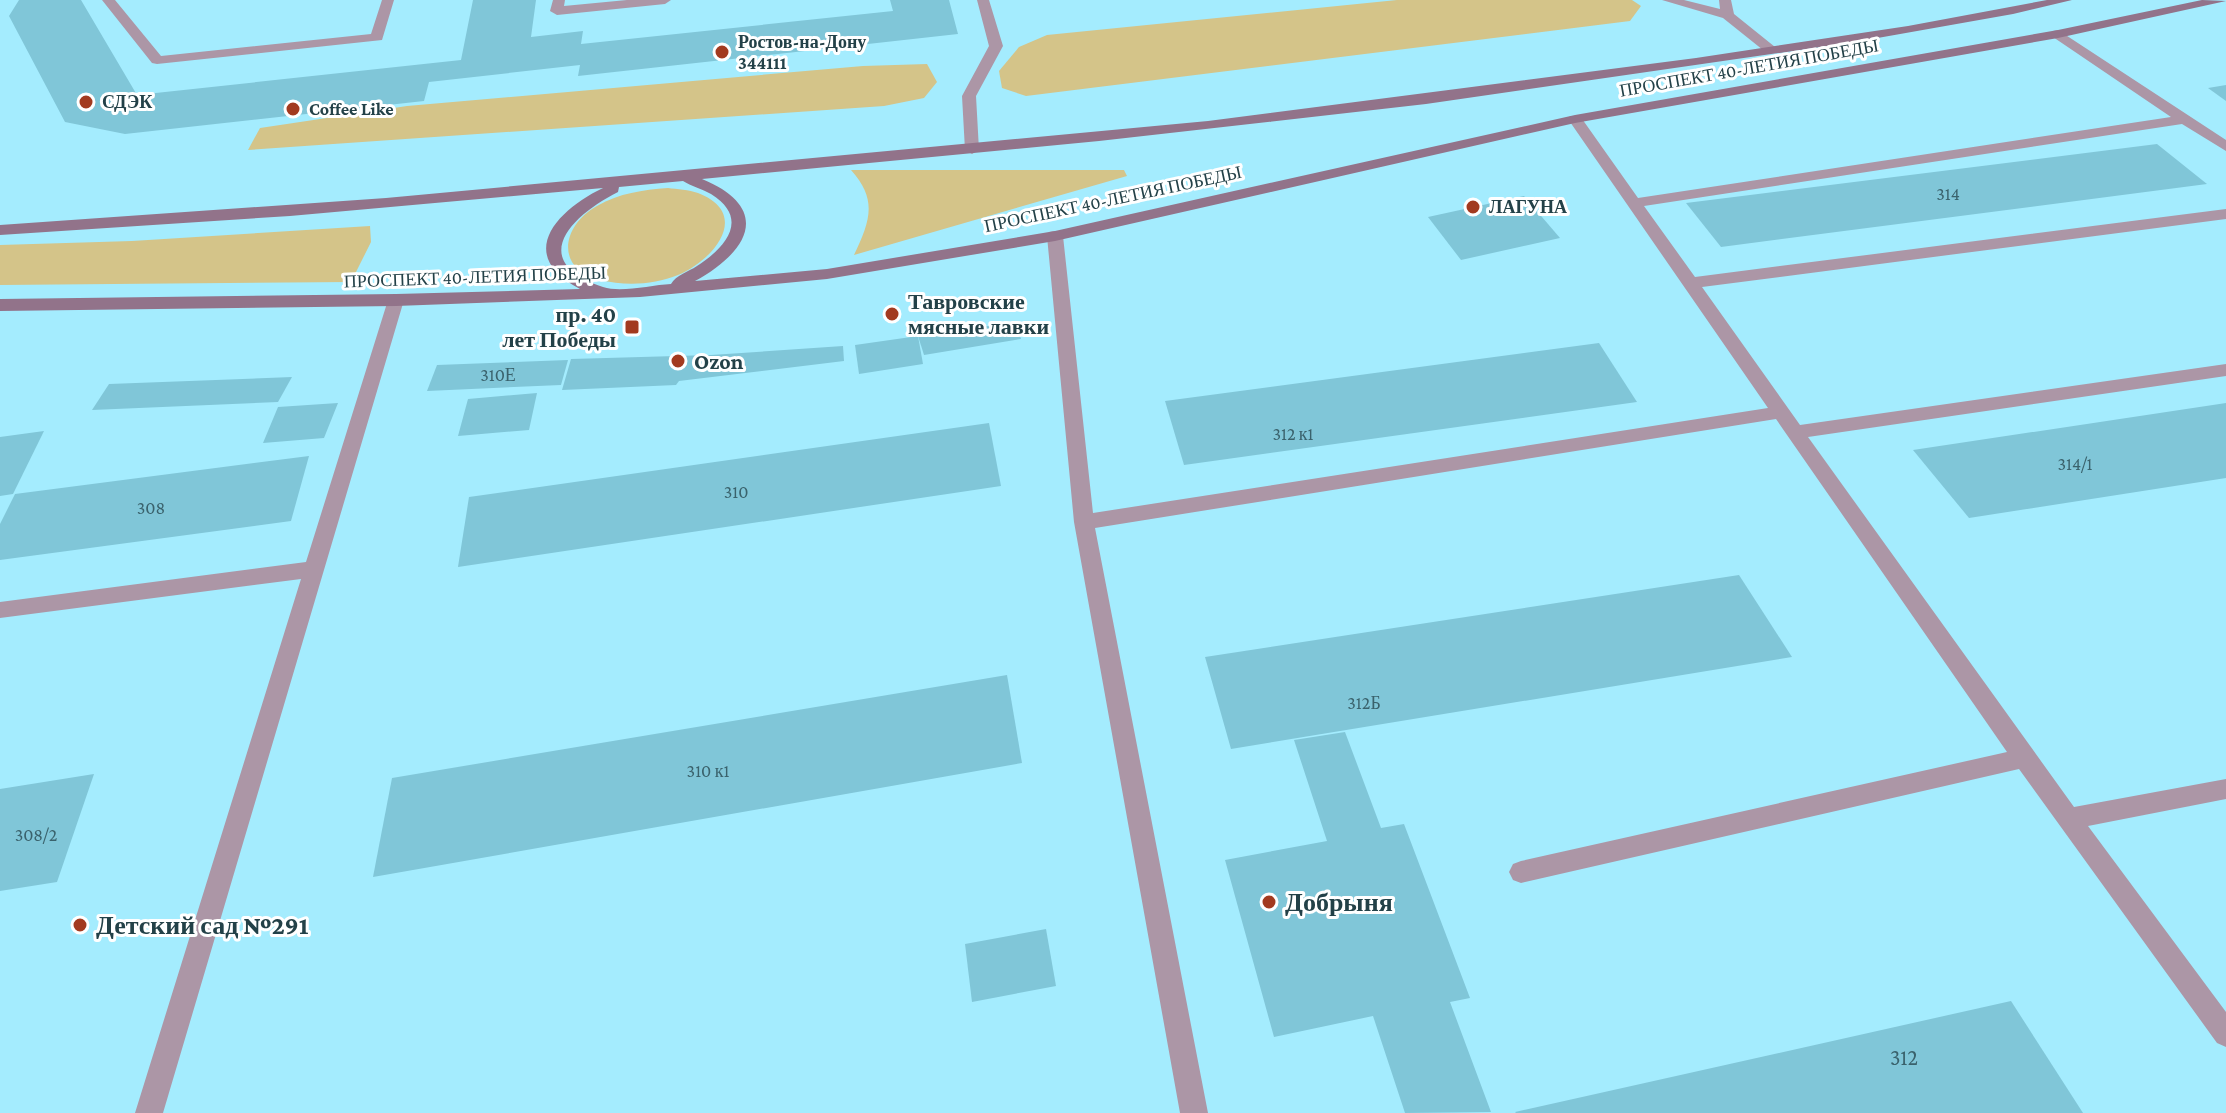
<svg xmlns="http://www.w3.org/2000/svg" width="2226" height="1113" font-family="'Crimson Pro',serif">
  <rect width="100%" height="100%" fill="#a4ecfe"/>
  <g fill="#d4c489">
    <polygon points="1397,0 1632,0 1641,6 1630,21 1026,96 1002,88 999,71 1019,47 1047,35"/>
    <polygon points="927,64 937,82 924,98 884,106 248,150 260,128 407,106 863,66"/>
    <path d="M851 170H1124L1127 176 854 255C870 221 878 200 851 170Z"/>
    <path d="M668 188C677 189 689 190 698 193 752 214 714 260 678 275 654 285 625 286 600 280 554 269 562 225 597 206 620 193 642 190 668 188Z"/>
    <polygon points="370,226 371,242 351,282 0,285 0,245 132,241"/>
  </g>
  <g fill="#80c6d8">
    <polygon points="19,0 81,0 137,95 461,60 473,0 536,0 531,37 583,31 581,44 893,11 890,0 949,0 958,34 578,76 580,65 429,82 424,101 125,134 65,122 9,16"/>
    <polygon points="2226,85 2226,101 2208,88"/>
    <polygon points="2157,144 2207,184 1721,247 1686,203"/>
    <polygon points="1524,196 1560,238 1461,260 1428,217"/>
    <polygon points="1016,322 1021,339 924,355 918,336"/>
    <polygon points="918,336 923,364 859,374 855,345"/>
    <polygon points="1599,343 1637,402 1184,465 1165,401"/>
    <polygon points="843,346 844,361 679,381 676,385 562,390 571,359 711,355"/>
    <polygon points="568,360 561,385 427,391 437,365"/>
    <polygon points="292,377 278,402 92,410 109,384"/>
    <polygon points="537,393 529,430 458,436 468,399"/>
    <polygon points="338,403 324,438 263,443 278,407"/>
    <polygon points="2226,403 2226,478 1969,518 1913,450"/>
    <polygon points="989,423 1001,486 458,567 469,497"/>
    <polygon points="44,431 13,494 0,496 0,437"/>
    <polygon points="309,456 291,521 0,560 0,524 15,494"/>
    <polygon points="1739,575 1792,657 1231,749 1205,657"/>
    <polygon points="1007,675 1022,763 373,877 392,778"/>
    <polygon points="1345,732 1381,828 1404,824 1470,998 1450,1002 1491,1112 1405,1113 1373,1016 1274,1037 1225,860 1327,841 1294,740"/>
    <polygon points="94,774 57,882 0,891 0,789"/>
    <polygon points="1046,929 1056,986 972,1002 965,944"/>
    <polygon points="2011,1001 2083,1113 1516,1113 1515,1112"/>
  </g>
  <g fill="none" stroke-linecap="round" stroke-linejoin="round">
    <g fill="#ac96a6" fill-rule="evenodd">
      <polygon points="102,0 115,0 161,56 371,34 382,0 394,0 382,40 157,64 152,63"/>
      <polygon points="553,0 565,0 564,6 627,0 671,0 665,4 557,15 550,11"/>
      <polygon points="977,0 989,0 1003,46 976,96 979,150 972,154 965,150 962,96 989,46"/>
      <polygon points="1662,0 1684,0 1720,9 1719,0 1731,0 1734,14 1780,51 1768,54 1723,18"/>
      <polygon points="2058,30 2226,140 2226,151 2182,124 1644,206 1695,277 2226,209 2226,219 1702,287 1800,425 2226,364 2226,376 1808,437 2074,807 2226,779 2226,799 2088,826 2226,1012 2226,1047 2217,1043 2019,769 1521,883 1513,880 1509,872 1513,864 1521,861 2007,752 1776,419 1095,528 1208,1113 1180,1113 1074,522 1047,236 1049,232 1055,231 1063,236 1093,513 1768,408 1568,119 1570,116 1580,116 1638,198 2171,117 2053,37 2053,31"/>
      <polygon points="396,294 404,300 163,1113 135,1113 301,579 0,618 0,602 306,562 388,300"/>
    </g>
    <path fill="#92738a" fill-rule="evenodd" d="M2047 0H2072L2013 14 1855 42 1426 104 1099 141 702 179C772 208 750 251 695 281L827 269 1055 231 1575 115 2058 30 2202 0 2226 1 2058 38 1575 123 1055 241 827 279 640 297 396 306 0 311V299L396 294 580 289C514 255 557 210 603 188L290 216 0 235V225L386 198 1208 121 1696 58 1908 26ZM683 181C691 186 702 189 711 194 751 219 725 248 697 266 688 272 676 275 671 284 651 285 621 293 603 287 525 261 572 215 618 192L619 187Z"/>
  </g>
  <g fill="#a23a1f" stroke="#fff" stroke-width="3">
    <circle cx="722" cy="52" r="8"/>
    <circle cx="86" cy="102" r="8"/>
    <circle cx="293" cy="109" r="8"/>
    <circle cx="1473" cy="207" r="8"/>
    <circle cx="892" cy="314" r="8"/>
    <rect x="624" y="319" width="16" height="16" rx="4"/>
    <circle cx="678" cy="361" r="8"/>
    <circle cx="1269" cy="902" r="8"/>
    <circle cx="80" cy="925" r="8"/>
  </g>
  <g text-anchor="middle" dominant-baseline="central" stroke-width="6" stroke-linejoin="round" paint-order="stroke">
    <g font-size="18" font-weight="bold" fill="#234148" stroke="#fff" text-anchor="start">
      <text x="738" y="42">Ростов-на-Дону<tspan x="738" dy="21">344111</tspan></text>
      <text x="102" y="102">СДЭК</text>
      <text x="309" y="109">Coffee Like</text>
      <text x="1489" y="207">ЛАГУНА</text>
    </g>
    <g font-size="18" fill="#234148" stroke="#fff">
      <text transform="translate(1749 68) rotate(-10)">ПРОСПЕКТ 40-ЛЕТИЯ ПОБЕДЫ</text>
      <text transform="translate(1113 199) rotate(-12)">ПРОСПЕКТ 40-ЛЕТИЯ ПОБЕДЫ</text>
      <text transform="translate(475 277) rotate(-2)">ПРОСПЕКТ 40-ЛЕТИЯ ПОБЕДЫ</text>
    </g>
    <g font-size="18" fill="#3a626c">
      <text x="1948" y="194">314</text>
      <text x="498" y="375">310Е</text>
      <text x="1293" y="434">312 к1</text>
      <text x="2075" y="464">314/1</text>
      <text x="736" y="492">310</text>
      <text x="151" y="508">308</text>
      <text x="1364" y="703">312Б</text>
      <text x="708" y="771">310 к1</text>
      <text x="36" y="835">308/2</text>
    </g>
    <g font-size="22" font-weight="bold" fill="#234148" stroke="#fff" text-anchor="start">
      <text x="908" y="301">Тавровские<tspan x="908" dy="25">мясные лавки</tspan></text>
      <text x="616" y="314" text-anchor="end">пр. 40<tspan x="616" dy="25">лет Победы</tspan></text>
      <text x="694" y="361">Ozon</text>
    </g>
    <g font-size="22" fill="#3a626c">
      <text x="1904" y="1057">312</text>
    </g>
    <g font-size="26" font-weight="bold" fill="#234148" stroke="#fff" text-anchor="start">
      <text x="1285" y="902">Добрыня</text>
      <text x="96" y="925">Детский сад №291</text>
    </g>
  </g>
</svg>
